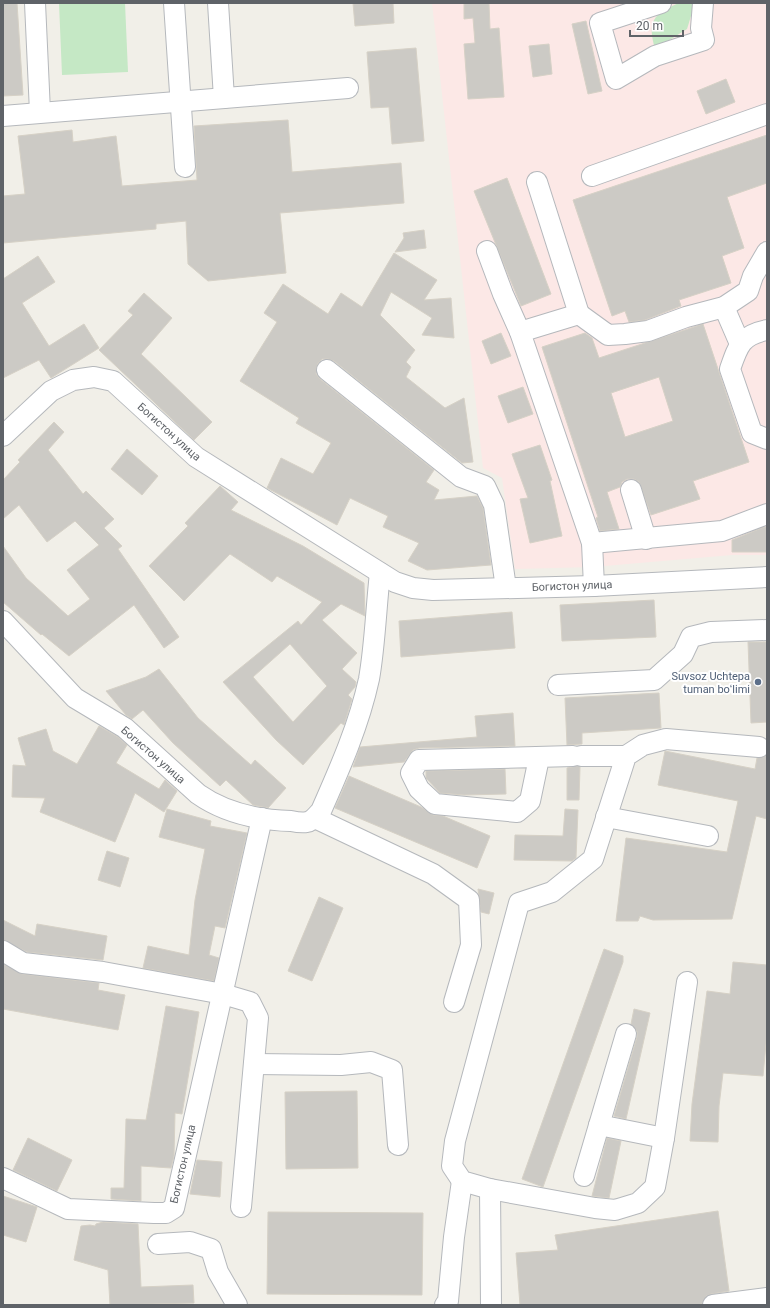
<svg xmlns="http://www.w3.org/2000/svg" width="770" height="1308" font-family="Roboto,sans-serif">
  <rect width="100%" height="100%" fill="#f1efe8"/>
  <polygon fill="#fce8e6" points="432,3 767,3 767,555 732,555 593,567 515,569 502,478 483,468"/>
  <g fill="#c5e8c5">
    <polygon points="59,3 125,3 128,72 62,75"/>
    <path d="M679 3H695L687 29 655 49C647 21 653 14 679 3Z"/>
  </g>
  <g fill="#cccac5" stroke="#d6d1c6" fill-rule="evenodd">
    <polygon points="3,3 17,3 23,95 3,96"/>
    <polygon points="353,3 393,3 394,23 355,26"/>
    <polygon points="464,3 489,3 490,29 499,28 504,97 468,99 464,44 475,43 473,18 464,19"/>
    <polygon points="586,21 602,91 588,94 572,24"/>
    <polygon points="549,44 552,74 533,77 529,46"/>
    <polygon points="416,48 424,141 392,144 389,107 371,108 367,52"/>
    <polygon points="726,79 735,102 706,114 697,91"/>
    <polygon points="288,120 292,172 401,163 404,203 280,213 286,273 208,281 188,264 186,221 156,224 156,229 3,243 3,196 25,194 18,136 72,130 73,142 116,136 122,186 197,180 194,126"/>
    <polygon points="767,135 767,183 727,197 744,248 722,256 731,283 679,300 681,306 645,320 629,322 625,311 612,316 573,200"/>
    <polygon points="507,178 551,294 521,306 474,191"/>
    <polygon points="424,230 426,248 395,252 404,238 403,233"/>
    <polygon points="394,253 437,280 424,300 451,298 454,338 422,335 432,318 391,292 380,315 415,350 406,362 411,367 406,377 445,408 464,398 473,462 462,463 334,361 328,359 322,359 318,363 316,374 320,379 434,470 426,482 439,490 434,500 477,496 483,508 491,565 427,570 408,561 419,543 383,527 388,516 350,498 337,525 267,488 281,458 313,474 331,443 296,423 299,418 240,381 277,322 264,313 283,284 328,314 341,293 362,307"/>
    <polygon points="38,256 55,282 22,303 49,346 84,324 99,348 51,378 39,360 3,378 3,279"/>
    <polygon points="144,293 172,318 141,354 212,422 194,440 99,350 133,315 128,311"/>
    <path d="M703 324 749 462 693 481 700 499 651 515 639 482 634 479H627L622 482 620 487 607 492 619 529 600 531 596 518 598 517 542 347 585 333 592 338 599 358ZM659 377 673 421 625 437 611 393Z"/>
    <polygon points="501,333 511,356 491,364 482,341"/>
    <polygon points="523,387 533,414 508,423 498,396"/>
    <polygon points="54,422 64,432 48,450 83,494 86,491 114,519 104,528 122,546 118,549 179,637 164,648 134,605 69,656 42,634 41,635 3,602 3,546 26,578 68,616 90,599 67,570 99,545 75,521 47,542 19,505 3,519 3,480 20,462 18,460"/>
    <polygon points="540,445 552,480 550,481 562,536 530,543 520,499 528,498 512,454"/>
    <polygon points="127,449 158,476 142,495 111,469"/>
    <path d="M220 486 238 502 231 510 303 546 364 583 365 616 341 604 322 620 357 653 342 669 356 682 355 687 348 695 352 699 344 725 341 723 303 765 276 740 223 682 298 621 301 625 322 602 277 576 272 582 230 554 184 601 149 566 188 526 185 523ZM290 644 327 686 293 722 253 677Z"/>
    <polygon points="764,527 767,527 767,552 732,552 732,540"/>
    <polygon points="654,600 656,637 562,641 560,605"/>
    <polygon points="512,612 515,648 401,657 399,621"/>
    <polygon points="748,642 767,642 767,722 751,723"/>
    <polygon points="159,669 198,718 251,765 255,760 286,788 268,808 253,805 226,780 220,786 173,743 143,710 132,719 126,715 106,691 146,677"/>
    <polygon points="659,693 661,728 582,733 582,744 567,745 565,698"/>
    <polygon points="513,713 515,746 419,748 413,750 404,762 353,767 360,747 477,737 475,716"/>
    <polygon points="99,726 118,737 127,745 116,763 159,789 165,780 177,791 164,812 135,793 115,842 40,812 45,798 12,797 13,765 26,766 18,738 46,729 53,751 77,764"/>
    <polygon points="665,751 755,769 757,758 767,755 767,819 756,816 732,919 653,920 640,916 638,921 616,921 626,838 727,852 738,801 658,785"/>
    <polygon points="577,766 580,767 579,800 567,800 567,768"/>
    <polygon points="505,769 506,794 464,795 440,793 426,778 426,771"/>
    <polygon points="349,776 421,807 433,815 443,816 490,836 477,868 335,808"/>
    <polygon points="167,809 211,821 210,826 247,833 225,928 215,926 209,955 219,958 214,981 143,968 148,946 189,955 195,900 205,849 159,837"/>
    <polygon points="565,809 578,810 576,858 572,861 514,860 515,835 563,836"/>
    <polygon points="107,851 129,858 120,887 98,880"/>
    <polygon points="478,889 494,893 489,914 481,912"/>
    <polygon points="319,897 343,908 312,981 288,971"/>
    <polygon points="3,920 35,936 37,924 107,936 103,960 27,952 3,940"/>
    <polygon points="604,949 623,956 623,962 543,1187 522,1179"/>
    <polygon points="733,962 767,965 767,1033 763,1076 723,1073 719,1106 718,1142 690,1141 692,1104 707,991 730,994"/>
    <polygon points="3,964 22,974 99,983 98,990 125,995 118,1030 3,1009"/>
    <polygon points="166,1006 199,1012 182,1114 175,1113 174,1156 171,1168 141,1166 141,1201 111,1199 111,1188 124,1188 126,1119 146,1120"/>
    <polygon points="634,1009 650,1013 626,1119 614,1116 637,1037 637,1031 631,1024"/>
    <polygon points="357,1091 358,1168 286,1169 285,1092"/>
    <polygon points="28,1138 72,1160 57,1191 13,1170"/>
    <polygon points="607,1138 621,1141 609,1198 592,1196"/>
    <polygon points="197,1160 222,1162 220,1197 190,1194"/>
    <polygon points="3,1196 37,1207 26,1242 3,1235"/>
    <polygon points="718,1211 729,1291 711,1294 706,1296 702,1304 694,1305 520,1305 516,1253 558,1250 555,1235"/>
    <polygon points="268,1212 423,1213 422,1295 267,1294"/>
    <polygon points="103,1222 138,1224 141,1287 193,1285 194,1303 110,1305 108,1270 74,1260 81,1226 90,1225 95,1226 96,1224"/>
  </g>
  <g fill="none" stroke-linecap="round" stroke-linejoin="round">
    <defs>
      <g id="minor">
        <polyline points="35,3 40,112"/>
        <polyline points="174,3 185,167"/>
        <polyline points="218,3 224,98"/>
        <polyline points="661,3 600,23 616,79 655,56 704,40 701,28 703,3"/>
        <polyline points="3,116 348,88"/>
        <polyline points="592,176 767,114"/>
        <polyline points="537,182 579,314"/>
        <polyline points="487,251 503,294 520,332 592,543 594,586"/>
        <polyline points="724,307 740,344"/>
        <path d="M767 330C741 335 738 346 730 369L752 433 767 439"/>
        <polyline points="520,332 579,314 608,335 625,334 648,331 686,317 724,307 748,291 753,276 767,252"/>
        <polyline points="327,370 461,477 485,486 494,505 506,588"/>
        <polyline points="3,436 51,391 73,380 94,377 113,381 196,457 395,582 413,588 433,590 594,586 767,577"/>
        <polyline points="631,490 646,539"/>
        <polyline points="592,543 722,531 767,514"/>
        <path d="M3 621 75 698 125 728 198 794C225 813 259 820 291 821 296 822 302 823 307 822 313 821 317 815 321 811 340 768 359 725 369 679 375 645 376 608 380 573"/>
        <polyline points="558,685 654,680 683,654 691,637 711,632 767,630"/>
        <polyline points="581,756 626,756"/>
        <polyline points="539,758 530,801 517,812 435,804 419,789 411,773 419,760 573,756"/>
        <polyline points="606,817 708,836"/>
        <polyline points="315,818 433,874 469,900 471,945 454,1002"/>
        <polyline points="3,951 23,963 103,972 223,994 250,1002 258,1018 241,1207"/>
        <polyline points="687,982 664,1138 655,1187 638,1203 615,1210 595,1208 490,1189 462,1181 452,1166 455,1141 519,903 552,892 593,859 626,756 643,745 666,739 759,747"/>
        <polyline points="254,1064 341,1065 371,1062 392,1070 398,1145"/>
        <polyline points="599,1125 664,1138"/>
        <polyline points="584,1176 626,1034"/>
        <polyline points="3,1178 68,1209 154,1213 166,1213 174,1208 262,818"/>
        <polyline points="490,1189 491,1305"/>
        <polyline points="158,1244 190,1242 211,1249 218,1272 237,1305"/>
        <polyline points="445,1305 448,1301 454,1237 462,1181"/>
        <polyline points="713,1305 767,1298"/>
      </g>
    </defs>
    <use href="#minor" stroke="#b5b8bc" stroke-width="22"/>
    <use href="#minor" stroke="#fff" stroke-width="20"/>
  </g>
  <circle fill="#5c6f8a" stroke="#fff" stroke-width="1.5" cx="758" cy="682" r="4"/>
  <g text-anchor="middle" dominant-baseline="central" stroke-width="4" stroke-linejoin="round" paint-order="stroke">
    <g font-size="11" fill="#5f6368" stroke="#fff">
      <text transform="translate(169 432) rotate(42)">Богистон улица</text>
      <text transform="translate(572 586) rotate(-2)">Богистон улица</text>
      <text transform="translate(153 755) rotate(41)">Богистон улица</text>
      <text transform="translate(183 1164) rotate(-77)">Богистон улица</text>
    </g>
    <g font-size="11" fill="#4e5e75" stroke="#fff" text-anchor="end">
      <text x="750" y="676">Suvsoz Uchtepa<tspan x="750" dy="13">tuman boʻlimi</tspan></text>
    </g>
  </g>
  <rect width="770" height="1308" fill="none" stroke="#5f6368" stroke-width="8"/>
  <path d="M630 30v6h53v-6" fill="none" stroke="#5f6368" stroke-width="2"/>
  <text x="636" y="30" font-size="12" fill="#5f6368" stroke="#ffffff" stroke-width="3" paint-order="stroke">20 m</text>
</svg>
